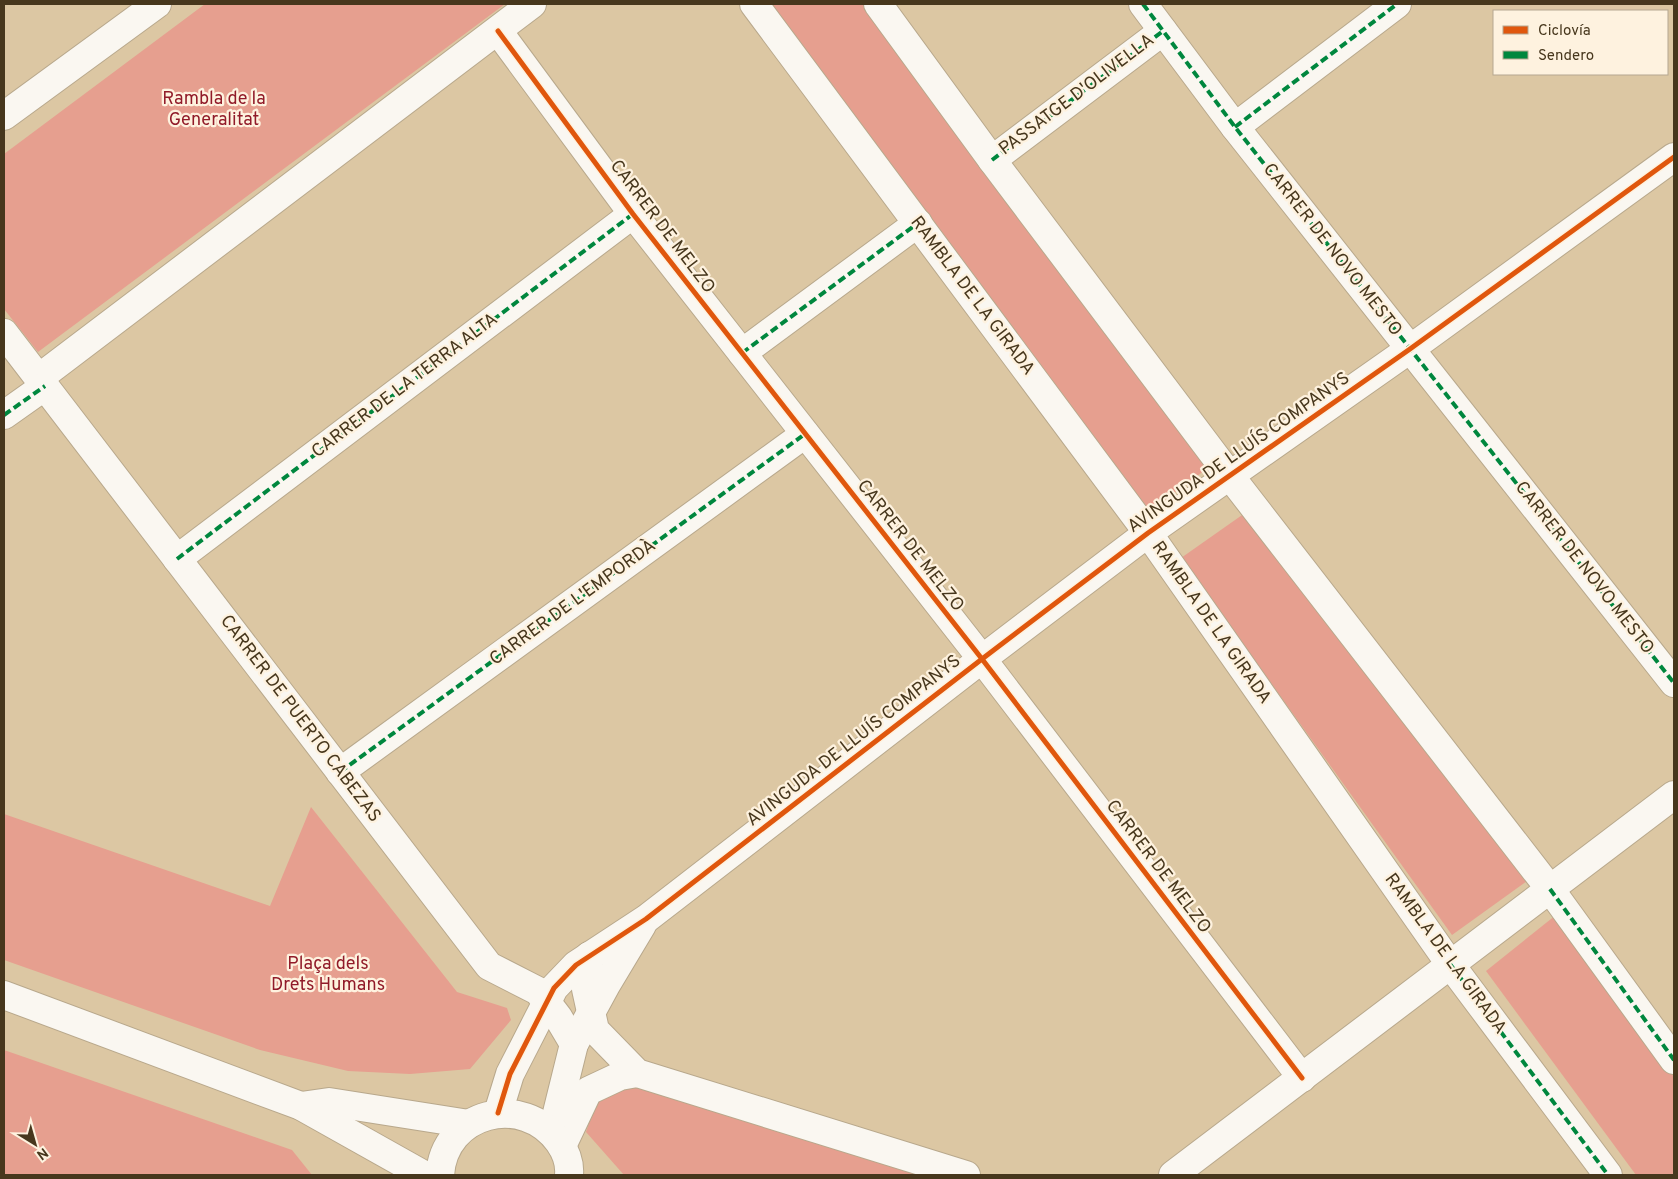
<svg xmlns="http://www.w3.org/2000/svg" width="1678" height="1179" font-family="Overpass,sans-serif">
  <rect width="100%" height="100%" fill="#dcc7a3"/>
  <g fill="#e69f8f">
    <polygon points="205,4 505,4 38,352 4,309 4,154"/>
    <polygon points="770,4 867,4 1208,468 1148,512"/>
    <polygon points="1245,513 1530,879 1452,935 1181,558"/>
    <polygon points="311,807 457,992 507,1008 511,1020 470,1069 410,1074 348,1071 260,1050 4,960 4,814 270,906"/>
    <polygon points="1556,915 1674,1077 1674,1175 1636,1175 1486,971"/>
    <polygon points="4,1050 292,1150 312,1175 4,1175"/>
    <polygon points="649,1084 917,1175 624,1175 586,1132 599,1093"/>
  </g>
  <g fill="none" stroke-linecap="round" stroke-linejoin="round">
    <defs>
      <g id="street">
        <polyline points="754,4 1148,533 1450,964 1608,1175"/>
        <polyline points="878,4 992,160 1230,476 1550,889 1674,1060"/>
        <polyline points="1143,4 1235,127 1674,683"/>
        <polyline points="498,31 633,214 982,659 1302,1078"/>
        <polyline points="4,116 157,4"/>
        <polyline points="1235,127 1397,4"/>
        <polyline points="992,160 1163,31"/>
        <polyline points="4,333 489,966 538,991 558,1017 574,1044"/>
        <polyline points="742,353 918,223"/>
        <polyline points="39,378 532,4"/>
        <polyline points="4,415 45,386"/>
        <polyline points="177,559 633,214"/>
        <polyline points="340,772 805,434"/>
        <polyline points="589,956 586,989 595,1030 637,1073 966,1175"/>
        <polyline points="498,1113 510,1074 554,988 576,965 646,919 982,659 1148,533 1410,349 1674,157"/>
        <polyline points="552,1133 574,1044 606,985 642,925"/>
        <polyline points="562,1146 588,1091 620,1076 637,1073"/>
        <polyline points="1173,1175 1674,795"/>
      </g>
      <g id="secondary">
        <polyline points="4,995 301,1106 424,1175"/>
        <polyline points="301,1106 329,1102 469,1124"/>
        <path d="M440 1175C444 1112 523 1092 559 1142 566 1152 570 1164 569 1175"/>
      </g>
    </defs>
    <use href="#street" stroke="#b8a88c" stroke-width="30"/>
    <use href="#secondary" stroke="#b8a88c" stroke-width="30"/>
    <use href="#street" stroke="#faf7f1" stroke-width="28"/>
    <use href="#secondary" stroke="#faf7f1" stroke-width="28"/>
    <g stroke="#00873e" stroke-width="4" stroke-dasharray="8 4" stroke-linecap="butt">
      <polyline points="1143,4 1235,127 1674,683"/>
      <polyline points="1235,127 1397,4"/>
      <polyline points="992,160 1163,31"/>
      <polyline points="742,353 918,223"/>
      <polyline points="4,415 45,386"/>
      <polyline points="177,559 633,214"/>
      <polyline points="340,772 805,434"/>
      <polyline points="1550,889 1674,1060"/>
      <polyline points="1450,964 1608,1175"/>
    </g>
    <defs>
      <g id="cycleway">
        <polyline points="498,31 633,214 982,659 1302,1078"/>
        <polyline points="498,1113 510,1074 554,988 576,965 646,919 982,659 1148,533 1410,349 1674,157"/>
      </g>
    </defs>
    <use href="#cycleway" stroke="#fef2df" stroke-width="8"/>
    <use href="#cycleway" stroke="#e0570d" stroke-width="5"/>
  </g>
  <g text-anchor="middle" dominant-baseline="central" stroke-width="4.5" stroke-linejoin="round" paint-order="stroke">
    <g font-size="18" fill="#47371d" stroke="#fef2df">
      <text transform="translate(1077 95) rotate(-37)">PASSATGE D'OLIVELLA</text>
      <text transform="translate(662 227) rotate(53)">CARRER DE MELZO</text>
      <text transform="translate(1332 250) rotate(52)">CARRER DE NOVO MESTO</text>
      <text transform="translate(972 296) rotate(53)">RAMBLA DE LA GIRADA</text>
      <text transform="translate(405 386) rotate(-37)">CARRER DE LA TERRA ALTA</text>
      <text transform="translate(1239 453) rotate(-35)">AVINGUDA DE LLUÍS COMPANYS</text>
      <text transform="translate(910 546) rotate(52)">CARRER DE MELZO</text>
      <text transform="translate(1584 568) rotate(52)">CARRER DE NOVO MESTO</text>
      <text transform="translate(573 603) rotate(-36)">CARRER DE L'EMPORDÀ</text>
      <text transform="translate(1211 623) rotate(55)">RAMBLA DE LA GIRADA</text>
      <text transform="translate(300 719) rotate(53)">CARRER DE PUERTO CABEZAS</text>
      <text transform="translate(854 741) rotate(-38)">AVINGUDA DE LLUÍS COMPANYS</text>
      <text transform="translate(1158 867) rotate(53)">CARRER DE MELZO</text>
      <text transform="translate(1445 954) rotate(54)">RAMBLA DE LA GIRADA</text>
    </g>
    <g font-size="18" fill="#911b29" stroke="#fef2df">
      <text x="214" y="99">Rambla de la<tspan x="214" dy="21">Generalitat</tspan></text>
      <text x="328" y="964">Plaça dels<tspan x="328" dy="21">Drets Humans</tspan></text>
    </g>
  </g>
  <rect width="1678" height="1179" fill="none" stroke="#47371d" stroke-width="10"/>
  <rect x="1493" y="10" width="175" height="65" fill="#fef2df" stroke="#b5a791"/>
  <rect x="1503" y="26" width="25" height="8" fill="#e0570d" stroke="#b5a791"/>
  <text x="1538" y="35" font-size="15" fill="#47371d">Ciclovía</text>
  <rect x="1503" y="51" width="25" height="8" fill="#00873e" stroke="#b5a791"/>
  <text x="1538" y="60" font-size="15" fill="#47371d">Sendero</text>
  <g transform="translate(35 1144) rotate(143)" stroke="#fef2df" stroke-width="4" paint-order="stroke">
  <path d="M0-4L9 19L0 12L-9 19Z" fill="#47371d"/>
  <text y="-8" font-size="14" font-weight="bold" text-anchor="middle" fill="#47371d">N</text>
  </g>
</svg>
